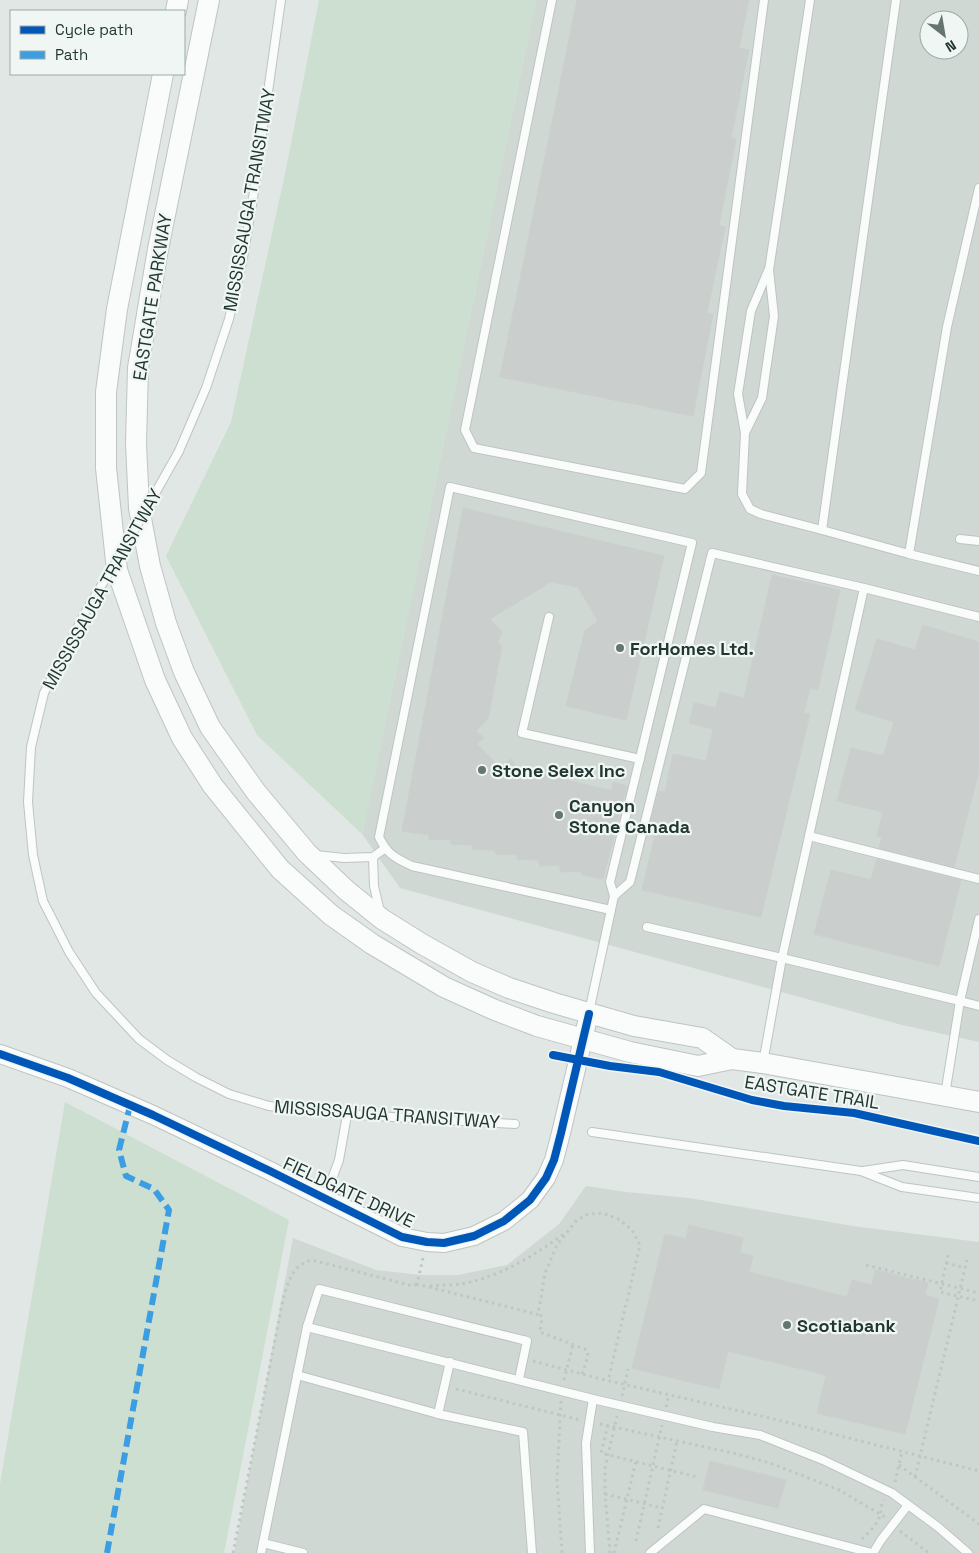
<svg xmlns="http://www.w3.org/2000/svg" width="979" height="1553" font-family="'Space Grotesk',sans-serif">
  <rect width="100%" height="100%" fill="#e1e7e4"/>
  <g fill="#d0d8d4" fill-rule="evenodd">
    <path d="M536 0H979V1042L902 1025 400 888 362 834ZM929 20H959V50H929Z"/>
    <polygon points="586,1186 626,1192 689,1198 853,1226 979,1242 979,1553 234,1553 293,1238 376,1270 421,1275 458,1275 507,1265 559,1224"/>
  </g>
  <g fill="#ccdfd1">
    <polygon points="319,0 536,0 362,834 257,735 166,556 231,422 286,169"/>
    <polygon points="65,1102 289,1220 224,1553 0,1553 0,1484"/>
  </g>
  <g fill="#cacfcd" stroke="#cad0cd">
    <polygon points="577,0 749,0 739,48 749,50 731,138 736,139 719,225 725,227 707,313 713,314 693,416 500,377"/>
    <polygon points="463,508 664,556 626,720 566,706 585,630 598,621 578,587 551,582 490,619 502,632 498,642 502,646 488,719 476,731 484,738 477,744 500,768 511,759 517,768 612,791 613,782 627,786 603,879 582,875 580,871 561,872 559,865 540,866 538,860 517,859 517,855 496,854 494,850 473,850 473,845 451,844 450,839 429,840 429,835 402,831"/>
    <polygon points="772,575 840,590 818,690 810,688 804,713 810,714 761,917 642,890 655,835 653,834 655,828 649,827 659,791 665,792 673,754 706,761 713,729 689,723 694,703 716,708 720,692 744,698"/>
    <polygon points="923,625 979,642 979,771 954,867 879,848 882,837 877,836 883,812 837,801 851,748 883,756 894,722 855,710 877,639 915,650"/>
    <polygon points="877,859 961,880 939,966 814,934 831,870 871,880"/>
    <polygon points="689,1225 743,1238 740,1253 753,1256 749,1272 847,1297 852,1280 872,1285 875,1270 928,1283 925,1295 939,1299 905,1434 817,1413 826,1375 728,1351 719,1389 632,1368 665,1234 686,1239"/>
    <polygon points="710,1461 786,1480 778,1508 703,1490"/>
  </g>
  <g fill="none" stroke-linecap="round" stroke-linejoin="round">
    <defs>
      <g id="service">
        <polyline points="552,0 465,430 474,448 685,489 701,473 764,0"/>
        <polyline points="896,0 822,530 909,554"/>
        <polyline points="979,188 947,327 909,554 979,571"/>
        <polyline points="768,271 751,311 738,394 745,433 742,494 750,509 761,514 822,530"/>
        <polyline points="745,433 762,398 774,316 769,270 810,0"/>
        <polyline points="179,451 206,388 229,319 243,258 253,198 281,0"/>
        <polyline points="960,539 979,541"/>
        <polyline points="87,609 44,693 31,747 28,802 33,855 43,901 69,952 96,993 139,1039 167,1060 197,1078 229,1094 269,1106 341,1114 515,1124"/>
        <polyline points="549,617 522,733 640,759"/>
        <polyline points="809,836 979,879"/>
        <polyline points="316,855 344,858 373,857 384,849"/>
        <polyline points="373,857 374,886 380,912"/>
        <path d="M611 910 412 866C395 858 387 854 379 837L450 487 692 543 610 882 614 896"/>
        <polyline points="647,927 782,958 864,588 979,617"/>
        <polyline points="589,1012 614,896 630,882 712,553 864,588"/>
        <polyline points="763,1063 782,958 960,1001 979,919"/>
        <polyline points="945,1095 960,1001 979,1006"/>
        <polyline points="592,1132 861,1171 902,1187 979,1198"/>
        <polyline points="863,1171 903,1165 979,1177"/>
        <polyline points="325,1198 339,1160 347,1115"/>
        <polyline points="307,1327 319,1289 527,1341 519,1379"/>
        <polyline points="450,1362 438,1414 523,1432 532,1553"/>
        <polyline points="297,1375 438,1414"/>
        <polyline points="263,1543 303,1553"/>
        <polyline points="261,1553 307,1327 597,1400 713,1427 760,1435 823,1460 892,1493 938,1527 968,1553"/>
        <polyline points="590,1553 586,1443 593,1399"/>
        <polyline points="650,1553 704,1509 872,1553"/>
        <polyline points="873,1553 881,1540 908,1505"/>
      </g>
      <polyline id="tertiary" points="0,1054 68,1078 153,1115 270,1171 402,1237 427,1242 444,1243 474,1236 504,1221 530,1200 546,1178 554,1160 561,1133 589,1014"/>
      <g id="secondary">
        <polyline points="209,0 158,249 138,368 136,443 139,508 150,566 166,623 184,672 210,727 256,792 307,853 346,890 382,919 422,944 472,972 509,988 554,1003 634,1026 702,1038 732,1059"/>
        <polyline points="176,11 178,0"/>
        <polyline points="163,74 117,309 106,392 106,468 117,570 155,680 182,738 213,786 280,869 331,915 372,944 444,987 495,1010 537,1026 630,1052 698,1066 732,1059 763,1063 979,1102"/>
      </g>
    </defs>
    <use href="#service" stroke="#bec4c1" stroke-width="10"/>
    <use href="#tertiary" stroke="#bec4c1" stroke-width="20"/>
    <use href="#secondary" stroke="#bec5c2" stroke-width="22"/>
    <g stroke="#bfc7c4" stroke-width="3" stroke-dasharray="2.5 4" stroke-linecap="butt">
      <polyline points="948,1255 940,1292 979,1301"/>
      <polyline points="423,1258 417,1284 540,1315"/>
      <polyline points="946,1263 965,1268"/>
      <polyline points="866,1265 979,1293"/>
      <path d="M430 1286C440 1285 451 1285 461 1284 500 1277 533 1256 564 1234"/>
      <polyline points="533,1361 597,1378 778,1420 979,1471"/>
      <polyline points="582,1374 588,1356 587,1350 540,1332 542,1319 539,1310 545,1273 557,1245 576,1221 586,1215 598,1213 609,1215 620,1220 632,1230 640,1245 608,1381"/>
      <polyline points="564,1380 573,1344"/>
      <polyline points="456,1389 580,1420"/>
      <polyline points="622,1396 628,1369"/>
      <polyline points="561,1401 557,1480 562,1553"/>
      <polyline points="666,1407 669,1395"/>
      <polyline points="600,1424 733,1453 770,1463 839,1490 885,1517"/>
      <polyline points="608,1425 601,1453 697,1477"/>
      <polyline points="899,1465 979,1524"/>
      <polyline points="915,1477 967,1260"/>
      <polyline points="895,1482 902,1451"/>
      <polyline points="605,1494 662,1508"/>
      <polyline points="658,1528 677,1441"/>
      <polyline points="900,1531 929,1553"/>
      <path d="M862 1539C868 1533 877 1525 880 1516 882 1510 880 1506 884 1500"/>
      <polyline points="636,1541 662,1425"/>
      <path d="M233 1553 283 1299C289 1281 292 1265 312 1260L413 1286 417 1284"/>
      <polyline points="610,1553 605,1494 605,1468 617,1416"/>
      <polyline points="614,1553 636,1461"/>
    </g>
    <use href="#service" stroke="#fafbfb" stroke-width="8"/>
    <use href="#tertiary" stroke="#fafbfb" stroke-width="18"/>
    <use href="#secondary" stroke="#fafbfb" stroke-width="20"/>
    <defs>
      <polyline id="service-bridge" points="87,609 122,552 179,451"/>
    </defs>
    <use href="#service-bridge" stroke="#bec4c1" stroke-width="10" stroke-linecap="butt"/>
    <use href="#service-bridge" stroke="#fafbfb" stroke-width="8"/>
    <polyline stroke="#3c9ee2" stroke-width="6" stroke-dasharray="12 6" stroke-linecap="butt" points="107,1553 169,1210 154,1189 126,1176 119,1150 130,1106"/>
    <defs>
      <g id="cycleway">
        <polyline points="0,1054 68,1078 153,1115 270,1171 402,1237 427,1242 444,1243 474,1236 504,1221 530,1200 546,1178 554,1160 561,1133 589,1014"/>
        <polyline points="553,1055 610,1066 659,1072 752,1100 784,1106 854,1113 979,1141"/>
      </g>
    </defs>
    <use href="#cycleway" stroke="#eff6f3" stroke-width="11"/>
    <use href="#cycleway" stroke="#0057b8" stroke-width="8"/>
  </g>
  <g fill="#657570" stroke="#eff6f3" stroke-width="2">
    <circle cx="620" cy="648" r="5"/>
    <circle cx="482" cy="770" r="5"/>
    <circle cx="559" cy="815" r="5"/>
    <circle cx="787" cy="1325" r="5"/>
  </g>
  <g text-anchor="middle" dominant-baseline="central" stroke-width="4.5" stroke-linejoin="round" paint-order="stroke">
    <g font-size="18" fill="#223732" stroke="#eff6f3">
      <text transform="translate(249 200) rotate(-80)">MISSISSAUGA TRANSITWAY</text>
      <text transform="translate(152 297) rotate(-81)">EASTGATE PARKWAY</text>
      <text transform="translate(102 589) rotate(-61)">MISSISSAUGA TRANSITWAY</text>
      <text transform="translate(812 1092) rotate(9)">EASTGATE TRAIL</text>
      <text transform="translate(387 1114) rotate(4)">MISSISSAUGA TRANSITWAY</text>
      <text transform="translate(349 1192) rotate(25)">FIELDGATE DRIVE</text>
    </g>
    <g font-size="18" font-weight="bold" fill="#223732" stroke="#eff6f3" text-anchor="start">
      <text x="630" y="648">ForHomes Ltd.</text>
      <text x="492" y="770">Stone Selex Inc</text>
      <text x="569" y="805">Canyon<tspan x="569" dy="21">Stone Canada</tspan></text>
      <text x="797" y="1325">Scotiabank</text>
    </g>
  </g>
  <rect x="10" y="10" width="175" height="65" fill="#eff6f3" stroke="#9daaa6"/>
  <rect x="20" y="26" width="25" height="8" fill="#0057b8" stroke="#9daaa6"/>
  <text x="55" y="35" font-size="15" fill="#223732">Cycle path</text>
  <rect x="20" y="51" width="25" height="8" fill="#3c9ee2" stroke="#9daaa6"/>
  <text x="55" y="60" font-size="15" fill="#223732">Path</text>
  <g transform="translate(944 35) rotate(149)"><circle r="24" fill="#eff6f3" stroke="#9daaa6"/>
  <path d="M0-4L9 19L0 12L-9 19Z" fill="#657570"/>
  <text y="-8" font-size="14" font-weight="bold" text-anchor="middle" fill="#223732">N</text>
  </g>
</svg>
